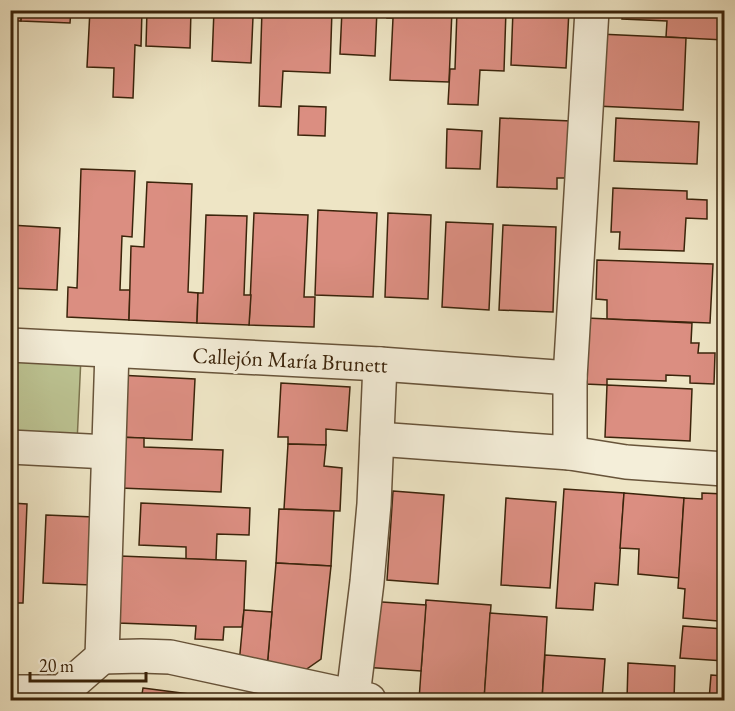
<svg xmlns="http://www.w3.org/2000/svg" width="735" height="711" font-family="'EB Garamond',serif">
  <rect width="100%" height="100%" fill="#eee5c5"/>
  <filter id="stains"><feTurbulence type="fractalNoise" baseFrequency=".00333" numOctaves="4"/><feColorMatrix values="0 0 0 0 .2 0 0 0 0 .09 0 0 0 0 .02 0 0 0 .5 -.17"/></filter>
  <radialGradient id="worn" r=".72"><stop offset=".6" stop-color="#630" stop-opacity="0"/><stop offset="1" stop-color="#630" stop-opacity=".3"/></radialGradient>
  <polygon fill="#bcc392" stroke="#7c744e" stroke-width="1.5" points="11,354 81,357 77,443 11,440"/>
  <g fill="#db8e81" stroke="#3b240b" stroke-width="1.5">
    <polygon points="10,10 22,10 21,21 10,21"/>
    <polygon points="22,10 71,10 70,23 21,21"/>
    <polygon points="90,10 142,10 141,46 135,45 133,98 113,97 114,68 87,67"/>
    <polygon points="147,10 191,10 190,48 146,46"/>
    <polygon points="214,10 262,10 262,18 253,17 251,63 212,61"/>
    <polygon points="262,10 332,10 330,73 283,71 281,107 259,106"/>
    <polygon points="342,10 377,10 375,56 340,54"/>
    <polygon points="388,10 452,10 449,82 390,80 393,18 387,18"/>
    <polygon points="457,10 506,10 504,71 480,70 478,105 448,104 450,69 455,69"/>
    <polygon points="513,10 569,10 566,68 511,65"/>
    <polygon points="623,10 724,10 724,40 666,37 667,21 622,19"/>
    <polygon points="599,34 686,38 683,110 596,106"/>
    <polygon points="299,106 326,107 325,136 298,135"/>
    <polygon points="500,118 571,121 570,178 557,178 557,189 497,187"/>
    <polygon points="616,118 699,122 697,164 614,161"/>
    <polygon points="447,129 482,131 480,169 446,168"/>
    <polygon points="81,169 135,171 132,237 122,236 120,290 130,290 129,320 67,317 68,287 77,288"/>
    <polygon points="147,182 192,184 188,292 198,293 197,323 129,320 131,246 144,247"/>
    <polygon points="613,188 687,191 687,199 707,200 707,219 686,218 684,251 619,249 620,232 611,232"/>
    <polygon points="318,210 377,213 373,297 315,295"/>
    <polygon points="254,213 308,215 304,297 315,297 314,327 249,325"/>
    <polygon points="388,213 431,215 428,299 385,297"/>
    <polygon points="206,215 247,216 244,295 251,295 249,325 197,323 198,293 203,293"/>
    <polygon points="446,222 493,224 489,310 442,307"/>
    <polygon points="10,225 60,228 57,290 10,288"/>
    <polygon points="503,225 556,227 553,312 499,310"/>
    <polygon points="597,260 713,264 710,323 607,319 607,300 596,299"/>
    <polygon points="587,318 692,323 691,343 699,343 698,353 715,353 714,384 690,383 690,376 666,375 666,381 607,379 607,385 585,384"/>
    <polygon points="118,375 195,379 192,440 116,437"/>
    <polygon points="281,383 350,387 347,431 326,429 326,445 288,444 288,437 278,437"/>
    <polygon points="607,385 692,389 690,441 605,437"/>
    <polygon points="116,437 144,438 144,447 223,450 221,492 120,488"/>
    <polygon points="288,444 326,445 324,466 342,468 340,511 284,509"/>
    <polygon points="10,472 13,472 11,503 27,504 23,603 10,603"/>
    <polygon points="564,489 624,493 618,585 595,583 593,610 556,608"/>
    <polygon points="393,491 444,495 438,584 387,580"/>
    <polygon points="624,493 684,498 679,578 638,574 639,549 620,548"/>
    <polygon points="702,493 724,494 724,521 718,621 683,618 685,589 678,588 684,498 702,499"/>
    <polygon points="506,498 556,502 550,588 501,585"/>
    <polygon points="141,503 250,508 249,535 217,534 216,560 186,559 186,547 139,545"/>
    <polygon points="279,509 334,511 331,566 276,563"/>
    <polygon points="46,515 94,517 91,585 43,583"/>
    <polygon points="120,556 246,561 244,610 242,627 224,627 223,640 195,639 196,626 118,623"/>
    <polygon points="276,563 331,566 321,659 301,673 267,668"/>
    <polygon points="426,600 491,605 484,700 419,700"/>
    <polygon points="367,601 426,605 421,671 363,667"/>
    <polygon points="244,610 272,612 267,668 239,664"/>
    <polygon points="490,613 547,617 542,700 484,700"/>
    <polygon points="683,626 724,629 724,661 680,658"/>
    <polygon points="545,655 605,659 602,700 542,700"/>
    <polygon points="628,663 675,666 674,700 627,700"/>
    <polygon points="711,675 724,676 724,700 709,700"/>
    <polygon points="143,688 236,700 141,700"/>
    <polygon points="86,695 126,700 85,700"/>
  </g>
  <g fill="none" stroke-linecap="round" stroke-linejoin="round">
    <defs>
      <g id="minor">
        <polyline points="10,345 380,364 570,378"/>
        <polyline points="377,439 570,453 626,462 724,469"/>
        <polyline points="10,447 108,452"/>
        <polyline points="570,453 570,378 592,10"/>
        <polyline points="102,657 141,656 170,657 369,700"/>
        <polyline points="10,692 62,692 102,657 112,351"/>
        <polyline points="353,696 367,582 374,504 380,364"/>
      </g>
    </defs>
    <use href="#minor" stroke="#68543a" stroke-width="36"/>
    <use href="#minor" stroke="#f4eed9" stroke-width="33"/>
  </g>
  <g text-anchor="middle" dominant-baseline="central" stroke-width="6" stroke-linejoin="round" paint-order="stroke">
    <g font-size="22" fill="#3b240b" stroke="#f4eed9">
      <text transform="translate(290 360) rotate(3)">Callejón María Brunett</text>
    </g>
  </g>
  <rect width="735" height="711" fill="none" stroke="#eee5c5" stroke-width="36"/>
  <rect x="12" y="12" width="711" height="687" fill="none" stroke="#3b240b" stroke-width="3"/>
  <rect x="18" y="18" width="699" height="675" fill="none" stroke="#3b240b" stroke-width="1.5"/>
  <path d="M30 672v9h116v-9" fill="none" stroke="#3b240b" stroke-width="3"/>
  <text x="39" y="672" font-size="18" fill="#3b240b" stroke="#f4eed9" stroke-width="4.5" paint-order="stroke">20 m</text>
  <rect width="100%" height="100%" filter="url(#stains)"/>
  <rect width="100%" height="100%" fill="url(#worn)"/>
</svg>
